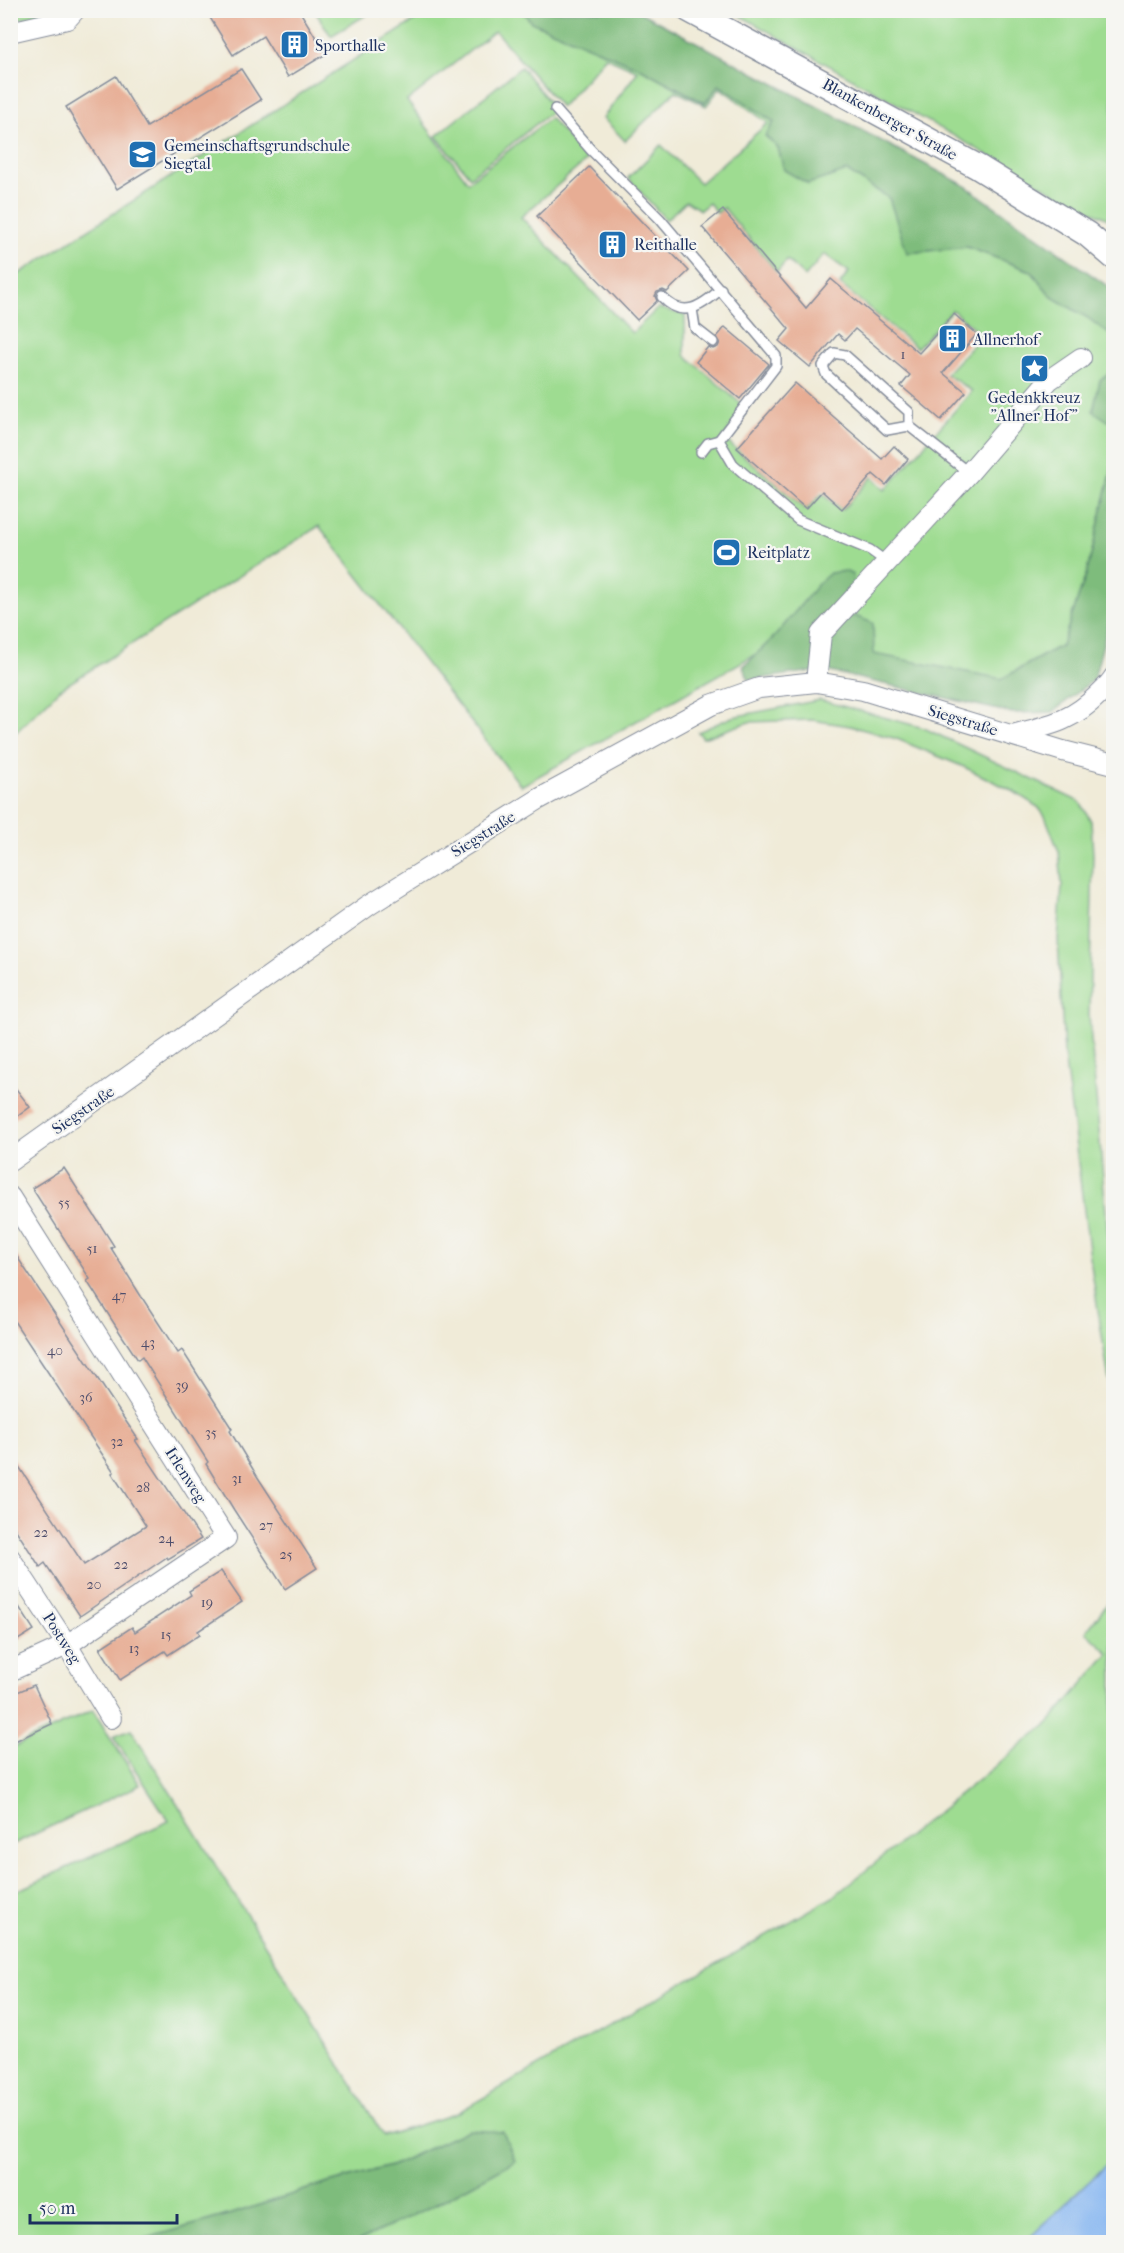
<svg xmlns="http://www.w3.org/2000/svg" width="1124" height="2253" font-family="'IM FELL French Canon',serif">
  <rect width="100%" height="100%" fill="#f6f6f2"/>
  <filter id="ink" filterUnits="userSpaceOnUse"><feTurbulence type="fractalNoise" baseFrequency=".0167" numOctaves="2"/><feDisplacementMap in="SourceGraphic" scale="12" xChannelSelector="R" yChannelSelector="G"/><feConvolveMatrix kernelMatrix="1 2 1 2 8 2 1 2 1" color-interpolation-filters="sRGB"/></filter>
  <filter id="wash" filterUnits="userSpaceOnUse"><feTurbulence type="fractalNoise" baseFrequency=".008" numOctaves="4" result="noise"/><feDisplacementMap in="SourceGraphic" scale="24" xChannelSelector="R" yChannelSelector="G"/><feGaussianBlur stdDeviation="1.35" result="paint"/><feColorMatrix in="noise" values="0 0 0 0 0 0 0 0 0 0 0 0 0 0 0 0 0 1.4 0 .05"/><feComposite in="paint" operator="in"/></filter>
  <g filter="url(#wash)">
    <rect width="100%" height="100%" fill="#f0ebd8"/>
    <g fill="#9edc91" stroke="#5c8678" stroke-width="1.5" fill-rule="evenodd">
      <polygon points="11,10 47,10 47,11 43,14 11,21"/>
      <polygon points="315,11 373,11 331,36"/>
      <path d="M430 11H522L531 22 638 67 704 103 719 84 775 123 778 148 808 184 847 171 889 198 908 253 967 247 1031 271 1052 297 1088 318 1113 337V370L1100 380 1113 428V465L1087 572 1062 645 1001 679 776 635 758 653 521 786 319 526 60 689 11 737V279ZM495 31 561 107 606 57 638 71 603 118 625 141 676 91 706 106 720 88 768 123 700 183 661 145 628 178 666 220 686 201 700 210 709 203 717 213 724 208 777 272 787 260 805 277 824 254 849 272 840 284 917 348 952 310 982 335 946 374 972 391 885 490 872 477 842 510 822 494 806 510 723 438 747 409 685 355V315L658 308 632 333 521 217 587 160 550 118 468 182 407 101Z"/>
      <polygon points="732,11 1113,11 1113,221 1075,204"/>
      <polygon points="521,67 555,109 470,177 436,136"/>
      <polygon points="820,700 924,728 1080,802 1091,821 1093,855 1089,1015 1113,1295 1113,1406 1091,1265 1064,1054 1058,939 1062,885 1059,852 1045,816 1038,807 1013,791 964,767 897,739 850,726 812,720 749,722 703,738 698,732 732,717"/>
      <polygon points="1113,1596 1113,2159 1025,2242 356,2242 436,2204 515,2161 468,2130 391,2166 314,2187 235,2213 133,2242 11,2242 10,1894 169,1821 113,1736 131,1729 384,2136 457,2113 833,1897 1050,1722 1109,1653 1086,1632"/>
      <polygon points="93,1710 140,1785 11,1845 11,1748"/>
    </g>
    <g fill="#7ebc7b" stroke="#4c766c" stroke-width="1.5">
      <polygon points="522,11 638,11 964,185 1113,290 1113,337 1088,318 1052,297 1031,271 967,247 907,253 889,198 847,171 808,184 784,170 778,148 765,136 774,122 719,85 705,103 638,67 531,22"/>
      <polygon points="1113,370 1113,428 1111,423 1093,411 1100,380"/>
      <polygon points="1113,465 1113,606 1094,679 1053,712 1012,713 831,672 807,672 749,680 743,667 776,635 818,584 830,573 845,571 853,575 854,586 831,618 855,616 873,623 874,654 1002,679 1062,645 1087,572"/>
      <polygon points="468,2130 503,2132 515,2161 436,2204 356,2242 133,2242 235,2213 314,2187 391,2166"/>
    </g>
    <polygon fill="#86b6f1" stroke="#5072a8" stroke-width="1.5" points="1113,2159 1113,2242 1025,2242"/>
    <g id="blocks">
      <g fill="#e7ad94">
        <polygon points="218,10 299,10 326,54 288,77 263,36 233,55 209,16"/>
        <polygon points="241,69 261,100 117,189 66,107 116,76 147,127"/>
        <polygon points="589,167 689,271 667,292 663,290 657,292 655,296 657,301 637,320 537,216"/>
        <polygon points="723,210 806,308 831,279 919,353 954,314 977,334 943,373 966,392 941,420 901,386 910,375 855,329 845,340 838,334 810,367 779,341 789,329 702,227"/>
        <polygon points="725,327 769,364 740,399 696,362 708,347 713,349 718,347 720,342 717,337"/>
        <polygon points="795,383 882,459 894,446 908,459 886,485 873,474 842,509 822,491 806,509 737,448"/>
        <polygon points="10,1081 30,1107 10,1122"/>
        <polygon points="64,1168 114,1246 111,1248 139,1293 178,1353 182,1350 189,1361 232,1429 230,1431 257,1476 317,1568 285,1589 234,1510 206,1464 208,1462 142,1357 138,1360 117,1328 87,1281 90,1279 32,1188"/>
        <polygon points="10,1246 127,1423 138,1439 135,1440 201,1539 168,1559 167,1557 80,1616 45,1563 40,1567 10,1521 10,1453 84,1565 146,1526 112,1473 114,1472 10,1315"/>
        <polygon points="221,1571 242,1602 198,1631 200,1634 168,1655 165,1651 120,1680 100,1648 132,1627 135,1632 191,1595 189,1591"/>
        <polygon points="10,1593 34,1630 10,1645"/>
        <polygon points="34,1685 52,1724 15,1741 10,1730 10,1695"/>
      </g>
    </g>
  </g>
  <g filter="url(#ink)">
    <use href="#blocks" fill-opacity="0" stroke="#868d9b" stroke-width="1.5"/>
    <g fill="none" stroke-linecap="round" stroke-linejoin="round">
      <defs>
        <g id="service">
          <polyline points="555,109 591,150 660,219 776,356 776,366 719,440 733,464 798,520 870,550 888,563"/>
          <path d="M662 297C683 320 702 306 721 289"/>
          <polyline points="692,309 695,328 713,342"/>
          <polyline points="909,426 909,412 845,355 834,353 823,366 826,374 887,430 909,426 969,473"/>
          <polyline points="701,452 708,443 719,440"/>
        </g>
        <g id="minor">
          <polyline points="10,32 67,19 75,10"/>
          <polyline points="816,682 821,634 969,473 1049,380 1081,358"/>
          <path d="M1013 735C1049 725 1071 722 1098 695 1104 689 1110 684 1114 677"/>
          <polyline points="10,1161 369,905 539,799 711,705 759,688 816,682 863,690 1063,751 1114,764"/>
          <polyline points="10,1197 226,1538 67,1645 10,1671"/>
          <polyline points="10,1558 67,1645 111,1718"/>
        </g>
        <polyline id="tertiary" points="689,10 978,167 1087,234 1114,257"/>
      </defs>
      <use href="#service" stroke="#868d9b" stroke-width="12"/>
      <use href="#minor" stroke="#868d9b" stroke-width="22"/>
      <use href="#tertiary" stroke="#868d9b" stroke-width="27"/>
      <use href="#service" stroke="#fff" stroke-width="9"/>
      <use href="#minor" stroke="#fff" stroke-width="20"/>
      <use href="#tertiary" stroke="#fff" stroke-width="24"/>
    </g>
  </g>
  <defs>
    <symbol id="building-square" viewBox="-11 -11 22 22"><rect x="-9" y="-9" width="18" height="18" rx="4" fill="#1f6fb2" stroke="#f6f6f2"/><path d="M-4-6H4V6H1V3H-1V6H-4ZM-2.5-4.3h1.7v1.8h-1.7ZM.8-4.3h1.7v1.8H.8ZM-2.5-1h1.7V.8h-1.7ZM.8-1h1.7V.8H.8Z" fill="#fff"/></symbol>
    <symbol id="school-square" viewBox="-11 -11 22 22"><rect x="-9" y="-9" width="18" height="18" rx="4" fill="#1f6fb2" stroke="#f6f6f2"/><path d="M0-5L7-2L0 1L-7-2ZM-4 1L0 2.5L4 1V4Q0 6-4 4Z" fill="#fff"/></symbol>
    <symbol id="sight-square" viewBox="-11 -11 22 22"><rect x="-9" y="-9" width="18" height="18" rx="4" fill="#1f6fb2" stroke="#f6f6f2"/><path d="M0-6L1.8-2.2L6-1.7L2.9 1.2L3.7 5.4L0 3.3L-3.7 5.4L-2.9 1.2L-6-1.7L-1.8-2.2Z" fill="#fff"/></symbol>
    <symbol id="stadium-square" viewBox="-11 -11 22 22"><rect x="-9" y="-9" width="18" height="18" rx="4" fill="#1f6fb2" stroke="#f6f6f2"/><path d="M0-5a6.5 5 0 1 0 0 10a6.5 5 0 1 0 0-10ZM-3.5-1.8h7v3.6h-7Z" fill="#fff"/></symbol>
  </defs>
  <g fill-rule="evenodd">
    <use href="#building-square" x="278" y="28" width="33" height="33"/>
    <use href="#school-square" x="126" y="138" width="33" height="33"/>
    <use href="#building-square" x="596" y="228" width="33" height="33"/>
    <use href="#building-square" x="936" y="322" width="33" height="33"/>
    <use href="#sight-square" x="1018" y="352" width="33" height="33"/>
    <use href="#stadium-square" x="710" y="536" width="33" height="33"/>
  </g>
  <g text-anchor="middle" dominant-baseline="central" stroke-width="4.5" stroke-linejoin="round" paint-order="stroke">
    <g font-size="14" fill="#4e4e6c">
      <text x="903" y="354">1</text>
      <text x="64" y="1202">55</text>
      <text x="92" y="1248">51</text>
      <text x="119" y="1295">47</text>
      <text x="148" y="1342">43</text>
      <text x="55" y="1350">40</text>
      <text x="182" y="1385">39</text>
      <text x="86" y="1397">36</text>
      <text x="211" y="1432">35</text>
      <text x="117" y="1441">32</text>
      <text x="237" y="1478">31</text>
      <text x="143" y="1487">28</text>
      <text x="266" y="1525">27</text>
      <text x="41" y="1532">22</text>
      <text x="166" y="1538">24</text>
      <text x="286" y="1554">25</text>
      <text x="121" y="1564">22</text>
      <text x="94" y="1584">20</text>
      <text x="207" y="1602">19</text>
      <text x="166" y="1634">15</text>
      <text x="134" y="1648">13</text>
    </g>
    <g font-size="16" fill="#1b2f5e" stroke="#f6f6f2" text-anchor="start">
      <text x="315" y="45">Sporthalle</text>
      <text x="164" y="145">Gemeinschaftsgrundschule<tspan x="164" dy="18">Siegtal</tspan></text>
      <text x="634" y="244">Reithalle</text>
      <text x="973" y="339">Allnerhof</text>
      <text x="1034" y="397" text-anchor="middle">Gedenkkreuz<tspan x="1034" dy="18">"Allner Hof"</tspan></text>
      <text x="747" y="552">Reitplatz</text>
    </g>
    <g font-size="16" fill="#1b2f5e" stroke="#f6f6f2">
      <text transform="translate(890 119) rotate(29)">Blankenberger Straße</text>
      <text transform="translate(963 720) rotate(17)">Siegstraße</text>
      <text transform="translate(483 834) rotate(-32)">Siegstraße</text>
      <text transform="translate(83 1110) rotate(-35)">Siegstraße</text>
      <text transform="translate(186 1475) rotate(58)">Irlenweg</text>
      <text transform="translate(62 1638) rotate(58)">Postweg</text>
    </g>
  </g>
  <rect width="1124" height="2253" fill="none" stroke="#f6f6f2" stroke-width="36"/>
  <path d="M30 2214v9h147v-9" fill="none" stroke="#1b2f5e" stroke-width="3"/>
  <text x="39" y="2214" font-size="18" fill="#1b2f5e" stroke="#f6f6f2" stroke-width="4.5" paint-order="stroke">50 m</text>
</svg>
